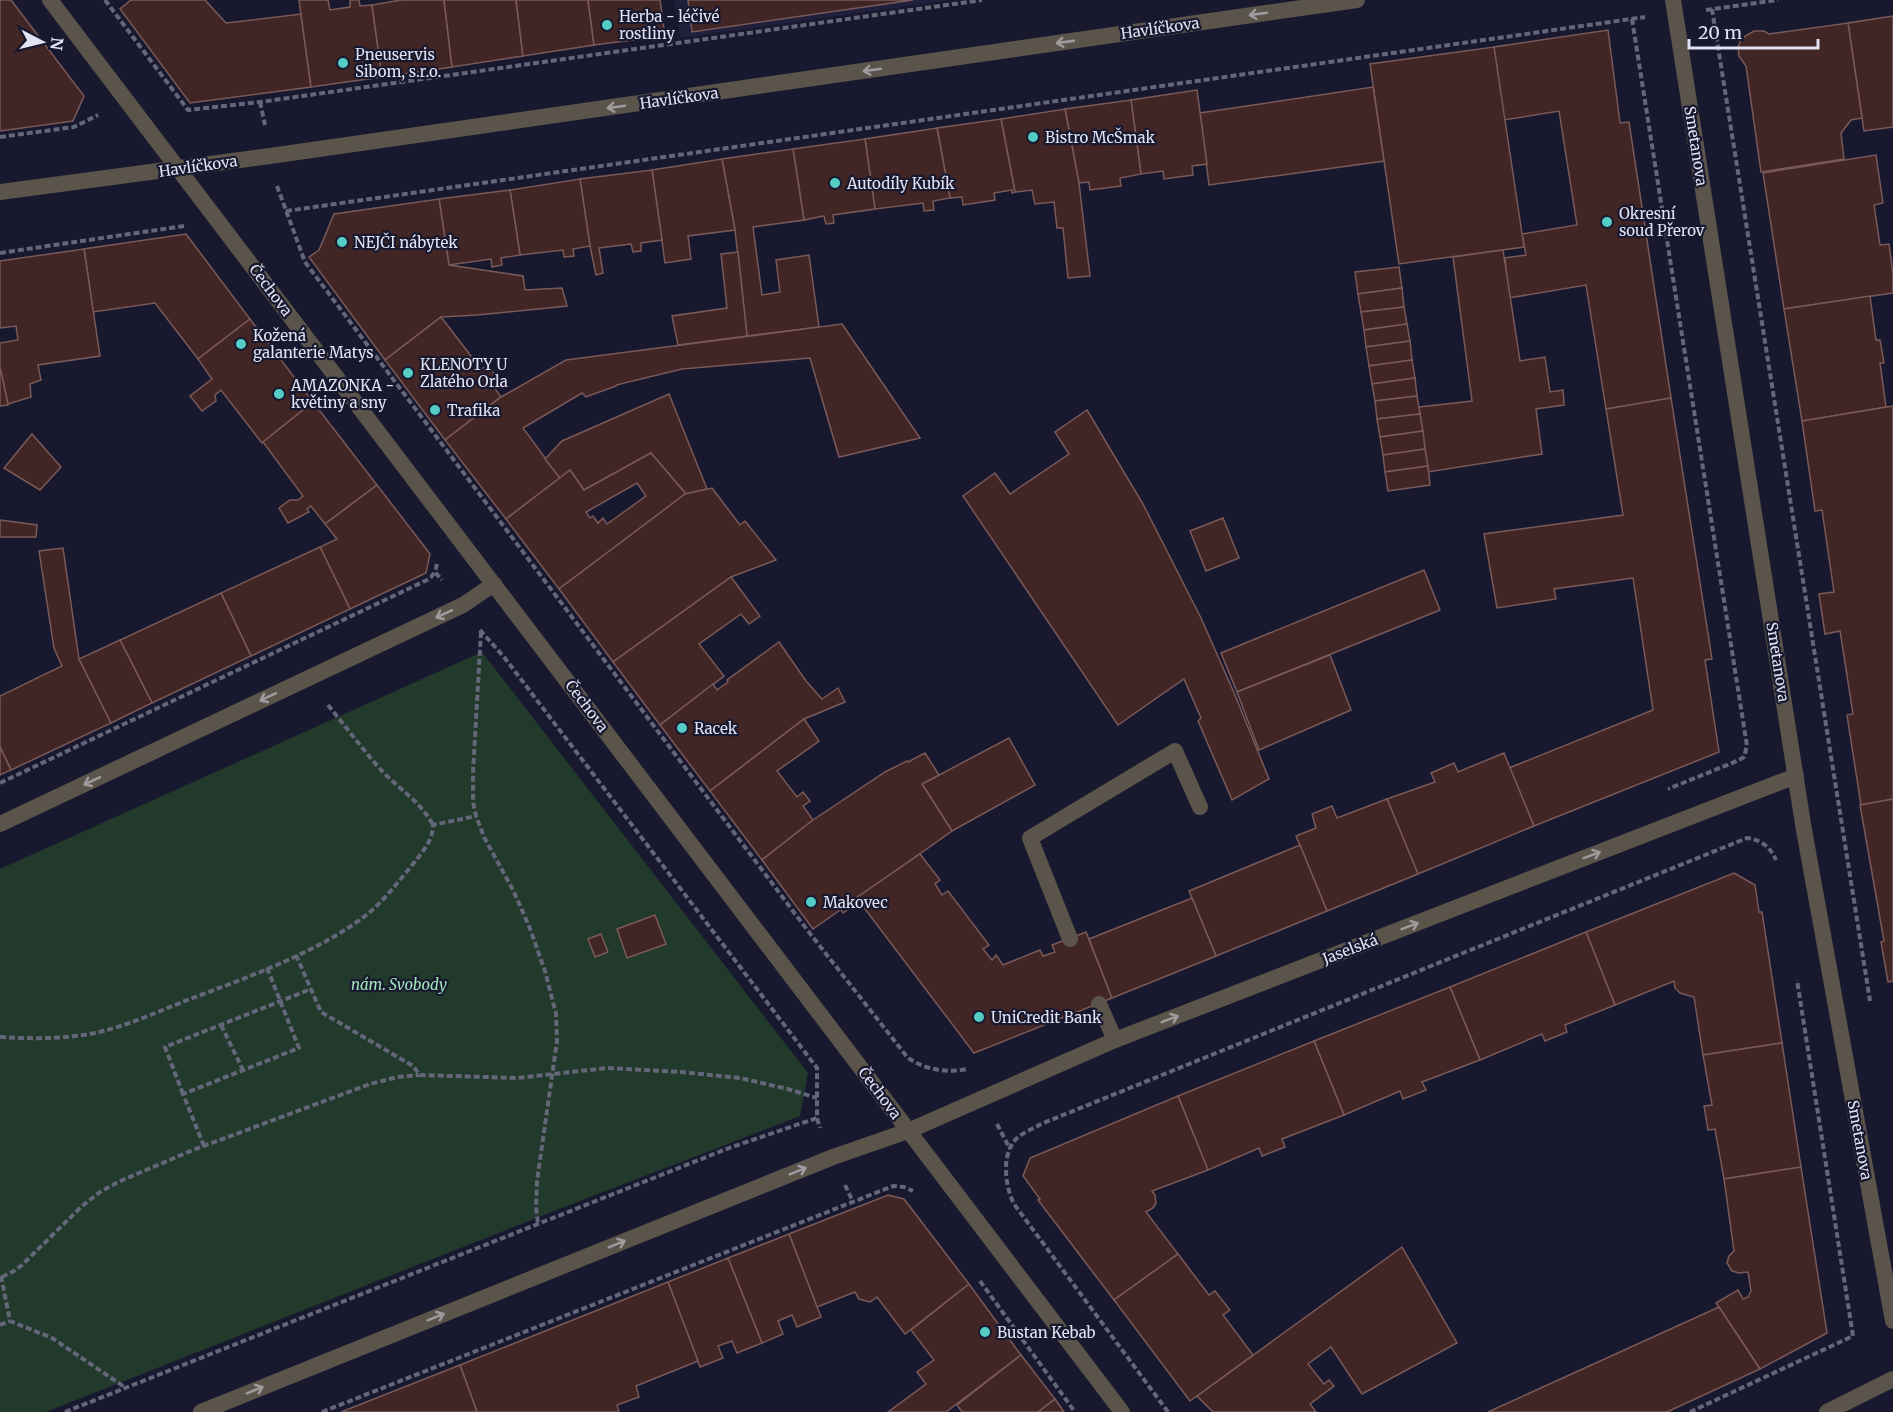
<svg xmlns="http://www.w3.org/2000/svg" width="1893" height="1412" font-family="Merriweather,serif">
  <rect width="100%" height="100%" fill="#18192f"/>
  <polygon fill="#20203c" points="674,0 950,0 680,38"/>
  <polygon fill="#223a2b" points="482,652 808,1073 800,1116 554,1211 46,1412 0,1412 0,869"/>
  <g fill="#412625" stroke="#7a5a59" stroke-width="1.5" fill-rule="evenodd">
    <polygon points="0,0 11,0 84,96 73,121 0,131"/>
    <polygon points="131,0 205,0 226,23 301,14 311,87 190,103 120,9"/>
    <polygon points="299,0 328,0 330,10 350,7 350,0 359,0 360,6 372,5 382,77 311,87"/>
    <polygon points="401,0 444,0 452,67 382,77 372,5"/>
    <polygon points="444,0 516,0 523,56 452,67"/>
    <polygon points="516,0 588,0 594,45 523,56"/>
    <polygon points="588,0 660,0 665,36 594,45"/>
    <polygon points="688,0 913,0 692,32"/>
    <polygon points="1893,16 1893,127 1864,131 1848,23"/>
    <polygon points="1848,23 1862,118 1851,120 1841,133 1844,159 1761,172 1746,66 1739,56 1738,47 1742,38 1754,31 1764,31 1769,34"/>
    <polygon points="1608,30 1620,123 1629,122 1671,398 1606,409 1586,285 1509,298 1505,258 1526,255 1522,234 1577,225 1559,111 1504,120 1494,47"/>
    <polygon points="1494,47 1524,247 1399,264 1370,64"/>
    <polygon points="1373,87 1384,161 1209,185 1200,113"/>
    <polygon points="1197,90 1207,164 1192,166 1193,175 1164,179 1163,171 1141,174 1131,100"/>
    <polygon points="1131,100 1141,174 1120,178 1121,186 1090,190 1089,182 1079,183 1065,109"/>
    <polygon points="1065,109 1079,183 1090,276 1068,278 1063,228 1057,228 1054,202 1035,204 1032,190 1015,192 1001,119"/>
    <polygon points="1001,119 1015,192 1012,193 1012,190 994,193 995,200 963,205 962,197 950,198 937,128"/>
    <polygon points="937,128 950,198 933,201 934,210 924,211 923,203 875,209 865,139"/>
    <polygon points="865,139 875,209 833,215 834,223 826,224 824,216 804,220 793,149"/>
    <polygon points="793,149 804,220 753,227 762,295 780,292 776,260 809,255 819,327 747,336 735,230 722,159"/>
    <polygon points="1876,155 1883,203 1874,205 1880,245 1889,244 1893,274 1893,293 1784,309 1763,173"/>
    <polygon points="722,159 735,230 688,236 691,259 665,263 652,170"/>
    <polygon points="652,170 662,240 641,243 641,251 633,252 631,244 599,248 603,273 596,275 590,246 580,179"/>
    <polygon points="580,179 590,246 573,249 574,256 564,257 563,250 520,255 510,190"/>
    <polygon points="510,190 520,255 501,258 502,265 492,267 491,259 449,265 439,199"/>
    <polygon points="439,199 449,265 523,276 525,290 562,288 567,306 477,315 441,317 385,360 309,257 319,250 334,214"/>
    <polygon points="186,234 250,319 198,359 155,303 93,312 84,249"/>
    <polygon points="84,249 100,356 38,365 41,380 30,384 31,397 8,404 0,368 0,343 18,340 16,326 0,328 0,261"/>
    <polygon points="1503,250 1520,361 1545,357 1550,392 1563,390 1564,405 1536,409 1542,454 1428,472 1419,407 1472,401 1453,257"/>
    <polygon points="738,252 747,336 678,345 672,316 727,308 721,254"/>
    <polygon points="1399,267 1402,288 1358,294 1355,272"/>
    <polygon points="1402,288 1404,307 1361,312 1358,294"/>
    <polygon points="1870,296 1876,340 1880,340 1884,363 1880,363 1886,407 1802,421 1784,309"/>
    <polygon points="1404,307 1407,324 1364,330 1361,312"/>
    <polygon points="441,317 481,369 488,366 495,375 489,380 501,397 445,440 385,360"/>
    <polygon points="250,319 313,402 262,443 221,390 215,395 216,401 202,411 190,396 212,379 198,359"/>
    <polygon points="842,324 920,438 839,457 810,358 682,369 616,385 616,386 586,397 582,393 523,428 560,478 506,519 445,440 501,397 566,360"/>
    <polygon points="1407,324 1410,341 1366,347 1364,330"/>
    <polygon points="1410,341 1412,360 1369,366 1366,347"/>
    <polygon points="1412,360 1415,378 1372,384 1369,366"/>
    <polygon points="0,368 2,375 8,405 0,406"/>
    <polygon points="1415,378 1417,396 1375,401 1372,384"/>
    <polygon points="669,394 707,489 686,494 651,453 584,490 570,470 560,478 545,459 562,441"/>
    <polygon points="1417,396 1420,414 1377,419 1375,401"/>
    <polygon points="1671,398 1712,659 1705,660 1719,752 1534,826 1509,768 1653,710 1633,578 1554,589 1556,599 1497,608 1484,534 1623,515 1606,409"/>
    <polygon points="313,402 377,485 325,524 311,506 307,509 309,512 288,523 279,508 290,500 298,500 303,496 263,442"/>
    <polygon points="1893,406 1893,799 1861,805 1847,715 1853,714 1840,631 1825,634 1819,594 1834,592 1822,510 1815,511 1802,421"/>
    <polygon points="1087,410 1143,504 1201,618 1235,695 1269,779 1232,800 1198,721 1201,718 1184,679 1118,725 963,496 995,473 1010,494 1069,454 1055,432"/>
    <polygon points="1420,414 1423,431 1380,437 1377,419"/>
    <polygon points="1423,431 1425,449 1383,455 1380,437"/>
    <polygon points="32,434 61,467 40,490 4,468"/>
    <polygon points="1425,449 1428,466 1385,472 1383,455"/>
    <path d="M651 453 686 494 559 589 506 519 570 470 584 490ZM637 483 646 496 607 524 603 518 598 523 593 516 590 518 586 512Z"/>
    <polygon points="1428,466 1430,485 1388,491 1385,472"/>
    <polygon points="377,485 430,554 426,573 350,609 320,547 337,539 325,524"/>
    <polygon points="712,488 740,525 745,521 776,560 731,577 613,662 559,589 685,494"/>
    <polygon points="1223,518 1239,558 1206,571 1190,531"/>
    <polygon points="0,520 37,525 36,537 0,537"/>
    <polygon points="320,547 350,609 251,656 221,593"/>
    <polygon points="63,548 79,659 111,723 11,770 0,747 0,696 62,666 54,648 39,551"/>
    <polygon points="1424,570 1440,610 1237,692 1221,653"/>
    <polygon points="731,577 760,616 749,624 741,614 699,644 724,676 660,725 613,662"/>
    <polygon points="221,593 251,656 152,703 120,640"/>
    <polygon points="120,640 152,703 111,723 79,659"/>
    <polygon points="779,642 806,681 822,699 838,688 845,702 804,719 710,791 660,725 713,684 717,690 728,682 727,680"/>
    <polygon points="1330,655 1351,710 1259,750 1237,692"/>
    <polygon points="804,719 819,741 777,771 797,797 803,792 810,801 803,806 813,820 762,860 710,791"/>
    <polygon points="1009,738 1035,785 952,831 922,784"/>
    <polygon points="0,747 11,770 0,775"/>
    <polygon points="925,753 939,775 922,784 952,831 813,929 762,860 813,820 885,772 907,761 908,762"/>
    <polygon points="1504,753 1534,826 1418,874 1387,799 1435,782 1431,773 1454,763 1458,772"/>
    <polygon points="1387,799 1418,874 1327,911 1296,836 1316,828 1312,814 1332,806 1337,818"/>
    <polygon points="1893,799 1893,981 1888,982 1881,942 1884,941 1860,805"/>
    <polygon points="1300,845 1327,911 1216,956 1189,891"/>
    <polygon points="920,854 940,880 935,884 942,895 948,891 989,945 983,949 992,960 996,955 1003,965 1040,950 1043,956 1055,952 1052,945 1086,932 1112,998 974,1053 859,901 843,913 840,909"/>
    <polygon points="1734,873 1755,885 1759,912 1762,912 1782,1043 1703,1055 1694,997 1680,993 1675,988 1674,981 1615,1005 1586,932"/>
    <polygon points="1192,898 1216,956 1112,998 1089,939"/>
    <polygon points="655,915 666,944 627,958 617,929"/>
    <polygon points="1586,932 1615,1005 1565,1025 1567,1032 1545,1041 1542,1034 1480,1060 1450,987"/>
    <polygon points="601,934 608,952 595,957 588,939"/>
    <polygon points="1450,987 1480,1060 1422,1082 1426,1090 1403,1099 1400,1091 1344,1115 1314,1041"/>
    <polygon points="1314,1041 1344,1115 1282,1139 1285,1147 1262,1156 1259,1148 1208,1170 1178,1096"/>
    <polygon points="1782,1043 1801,1167 1724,1179 1715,1129 1708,1130 1704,1106 1712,1105 1703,1055"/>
    <polygon points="1178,1096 1208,1170 1152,1191 1155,1195 1156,1203 1153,1208 1146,1212 1178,1254 1114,1300 1038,1200 1040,1199 1023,1176 1030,1158"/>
    <polygon points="1801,1167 1827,1333 1760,1369 1716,1303 1738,1290 1743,1299 1748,1297 1751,1291 1748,1272 1739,1273 1732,1271 1727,1263 1729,1256 1734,1251 1724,1179"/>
    <polygon points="888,1195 904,1199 969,1284 905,1334 877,1297 870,1302 859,1299 855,1292 817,1307 789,1234"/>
    <polygon points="789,1234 821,1317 797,1327 792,1315 778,1321 783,1334 762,1343 728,1258"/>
    <polygon points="1402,1247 1457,1343 1362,1394 1331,1347 1308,1364 1324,1384 1329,1380 1334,1386 1310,1404 1316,1412 1213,1412 1197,1396"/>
    <polygon points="1178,1254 1209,1295 1215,1291 1230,1310 1223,1315 1253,1355 1190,1401 1114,1300"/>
    <polygon points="728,1258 762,1343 737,1353 732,1341 718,1346 723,1358 700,1367 668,1282"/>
    <polygon points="668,1282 698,1361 636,1386 639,1397 617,1405 619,1412 477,1412 460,1365"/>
    <polygon points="969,1284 1021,1355 946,1412 888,1412 926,1384 917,1372 934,1360 911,1330"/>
    <polygon points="1719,1307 1760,1369 1667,1412 1488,1412"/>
    <polygon points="1021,1355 1055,1399 1038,1412 962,1412 957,1405"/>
    <polygon points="460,1365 477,1412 341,1412"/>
    <polygon points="1055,1399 1064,1412 1038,1412"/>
  </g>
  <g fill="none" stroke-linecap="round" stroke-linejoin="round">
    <g stroke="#646679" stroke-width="4" stroke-dasharray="6 3" stroke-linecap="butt">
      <polyline points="105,0 188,110 260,102 982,0"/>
      <polyline points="1712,9 1870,1001"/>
      <polyline points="1706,10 1778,0"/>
      <polyline points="1632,19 1747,746 1744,757 1737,761 1668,789"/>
      <polyline points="260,102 265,125"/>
      <polyline points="0,137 74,127 98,115"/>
      <path d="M277 186 305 262 808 931 908 1058C926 1070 946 1073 967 1069"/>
      <polyline points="286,211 1645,17"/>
      <polyline points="0,253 184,226"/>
      <polyline points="437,564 435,572 442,580"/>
      <polyline points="480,630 504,657 817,1068 817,1118 820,1128"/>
      <polyline points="481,632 473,772 473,802 476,816 484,837 513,890 529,926 545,971 556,1014 557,1041 537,1181 536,1207 538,1224"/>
      <path d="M328 705C346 727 363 750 382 771 399 789 421 802 433 825"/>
      <polyline points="0,783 427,580 431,577 435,572"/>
      <polyline points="296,955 321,1012 413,1066 420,1075 517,1078 607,1068 681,1072 740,1078 788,1089 817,1098"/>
      <polyline points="221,1025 243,1070"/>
      <path d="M0 1037C32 1039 64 1039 95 1033 128 1026 159 1011 190 999 246 978 324 950 370 912 386 898 399 881 413 864 422 852 433 841 433 825L476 816"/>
      <polyline points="183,1094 165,1047 311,989"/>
      <polyline points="997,1124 1010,1149"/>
      <polyline points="204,1146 183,1094 299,1048 267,968"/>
      <polyline points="845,1185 853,1202"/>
      <polyline points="1,1276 10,1321 52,1338 126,1388"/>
      <polyline points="2,1277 14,1271 22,1265 82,1206 100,1192 118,1182 193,1150 370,1084 398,1077 419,1075"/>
      <polyline points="980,1281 1075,1412"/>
      <polyline points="0,1325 10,1321"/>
      <polyline points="65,1412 729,1148 817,1118"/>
      <polyline points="322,1412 893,1186 904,1187 913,1191"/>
      <path d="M1168 1412 1014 1204C1005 1186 1001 1155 1016 1139 1023 1132 1033 1129 1041 1124L1747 838C1762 840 1770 847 1776 860"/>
      <polyline points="1690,1412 1853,1336 1797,980"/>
    </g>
    <g stroke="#5b544a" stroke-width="16">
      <polyline points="1070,939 1030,838 1175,751 1200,807"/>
      <polyline points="1099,1004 1115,1040"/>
    </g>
    <g stroke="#5b544a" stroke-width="16">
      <polyline points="50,0 1122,1412"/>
      <polyline points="1673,0 1804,830 1893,1321"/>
      <polyline points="0,192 270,156 1357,0"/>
      <polyline points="0,824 463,605 494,584"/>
      <polyline points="201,1412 833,1157 908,1131 1115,1040 1796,776"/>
      <polyline points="1827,1412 1893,1379"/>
    </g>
  </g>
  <defs><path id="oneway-shaft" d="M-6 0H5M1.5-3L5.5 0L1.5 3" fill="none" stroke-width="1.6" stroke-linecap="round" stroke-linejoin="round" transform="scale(1.5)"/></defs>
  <g stroke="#9e9c9e">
    <use href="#oneway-shaft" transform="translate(1258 14) rotate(172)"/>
    <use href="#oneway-shaft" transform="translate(1065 42) rotate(172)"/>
    <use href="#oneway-shaft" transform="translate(872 70) rotate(172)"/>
    <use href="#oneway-shaft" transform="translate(616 107) rotate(172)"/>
    <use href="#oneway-shaft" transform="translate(444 614) rotate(155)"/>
    <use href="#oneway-shaft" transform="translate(268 697) rotate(155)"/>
    <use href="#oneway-shaft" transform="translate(92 781) rotate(155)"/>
    <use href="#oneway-shaft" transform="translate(1592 855) rotate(-21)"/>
    <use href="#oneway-shaft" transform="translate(1410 926) rotate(-21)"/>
    <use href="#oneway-shaft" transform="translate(1170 1019) rotate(-21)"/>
    <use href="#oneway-shaft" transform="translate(798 1171) rotate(-22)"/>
    <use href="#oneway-shaft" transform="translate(617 1244) rotate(-22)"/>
    <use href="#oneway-shaft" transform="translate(436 1317) rotate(-22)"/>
    <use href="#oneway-shaft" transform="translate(255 1390) rotate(-22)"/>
  </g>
  <g fill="#54cdc6" stroke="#18192f" stroke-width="2">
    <circle cx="607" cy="25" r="6"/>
    <circle cx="343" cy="63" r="6"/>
    <circle cx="1033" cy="137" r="6"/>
    <circle cx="835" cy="183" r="6"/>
    <circle cx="1607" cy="222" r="6"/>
    <circle cx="342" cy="242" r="6"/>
    <circle cx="241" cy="344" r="6"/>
    <circle cx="408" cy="373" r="6"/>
    <circle cx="279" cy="394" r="6"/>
    <circle cx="435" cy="410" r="6"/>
    <circle cx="682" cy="728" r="6"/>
    <circle cx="811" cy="902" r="6"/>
    <circle cx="979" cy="1017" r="6"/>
    <circle cx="985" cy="1332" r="6"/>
  </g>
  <g text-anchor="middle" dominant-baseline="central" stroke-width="4.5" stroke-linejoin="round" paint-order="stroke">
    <g font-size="15" fill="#e1e3f2" stroke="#18192f" text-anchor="start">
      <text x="619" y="16">Herba - léčivé<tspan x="619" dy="17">rostliny</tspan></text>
      <text x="355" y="54">Pneuservis<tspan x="355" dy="17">Sibom, s.r.o.</tspan></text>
      <text x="1045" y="137">Bistro McŠmak</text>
      <text x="847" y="183">Autodíly Kubík</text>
      <text x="1619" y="213">Okresní<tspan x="1619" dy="17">soud Přerov</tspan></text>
      <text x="354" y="242">NEJČI nábytek</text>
      <text x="253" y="335">Kožená<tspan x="253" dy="17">galanterie Matys</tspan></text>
      <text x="420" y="364">KLENOTY U<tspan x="420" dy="17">Zlatého Orla</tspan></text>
      <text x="291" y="385">AMAZONKA -<tspan x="291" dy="17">květiny a sny</tspan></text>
      <text x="447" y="410">Trafika</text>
      <text x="694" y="728">Racek</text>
      <text x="823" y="902">Makovec</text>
      <text x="991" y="1017">UniCredit Bank</text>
      <text x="997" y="1332">Bustan Kebab</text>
    </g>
    <g font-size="15" fill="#e1e3f2" stroke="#18192f">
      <text transform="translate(1160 28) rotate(-8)">Havlíčkova</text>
      <text transform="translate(679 98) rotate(-8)">Havlíčkova</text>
      <text transform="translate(1696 146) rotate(81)">Smetanova</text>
      <text transform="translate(198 166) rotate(-8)">Havlíčkova</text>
      <text transform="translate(271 290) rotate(53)">Čechova</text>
      <text transform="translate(1778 662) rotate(81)">Smetanova</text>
      <text transform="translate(587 706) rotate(53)">Čechova</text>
      <text transform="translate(1350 949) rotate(-21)">Jaselská</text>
      <text transform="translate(880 1093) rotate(53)">Čechova</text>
      <text transform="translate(1860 1140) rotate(80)">Smetanova</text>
    </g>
    <g font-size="15" font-style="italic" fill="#9fe6ba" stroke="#18192f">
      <text x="399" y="984">nám. Svobody</text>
    </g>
  </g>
  <g transform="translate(42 42) rotate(97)" stroke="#18192f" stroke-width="4.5" paint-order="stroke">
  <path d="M0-4.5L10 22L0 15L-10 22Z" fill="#e1e3f2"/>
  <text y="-9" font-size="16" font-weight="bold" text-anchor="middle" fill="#e1e3f2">N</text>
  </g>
  <path d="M1689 39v9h129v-9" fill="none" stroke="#e1e3f2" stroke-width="3"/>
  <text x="1698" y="39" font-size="18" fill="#e1e3f2" stroke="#18192f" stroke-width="4.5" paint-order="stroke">20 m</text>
</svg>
